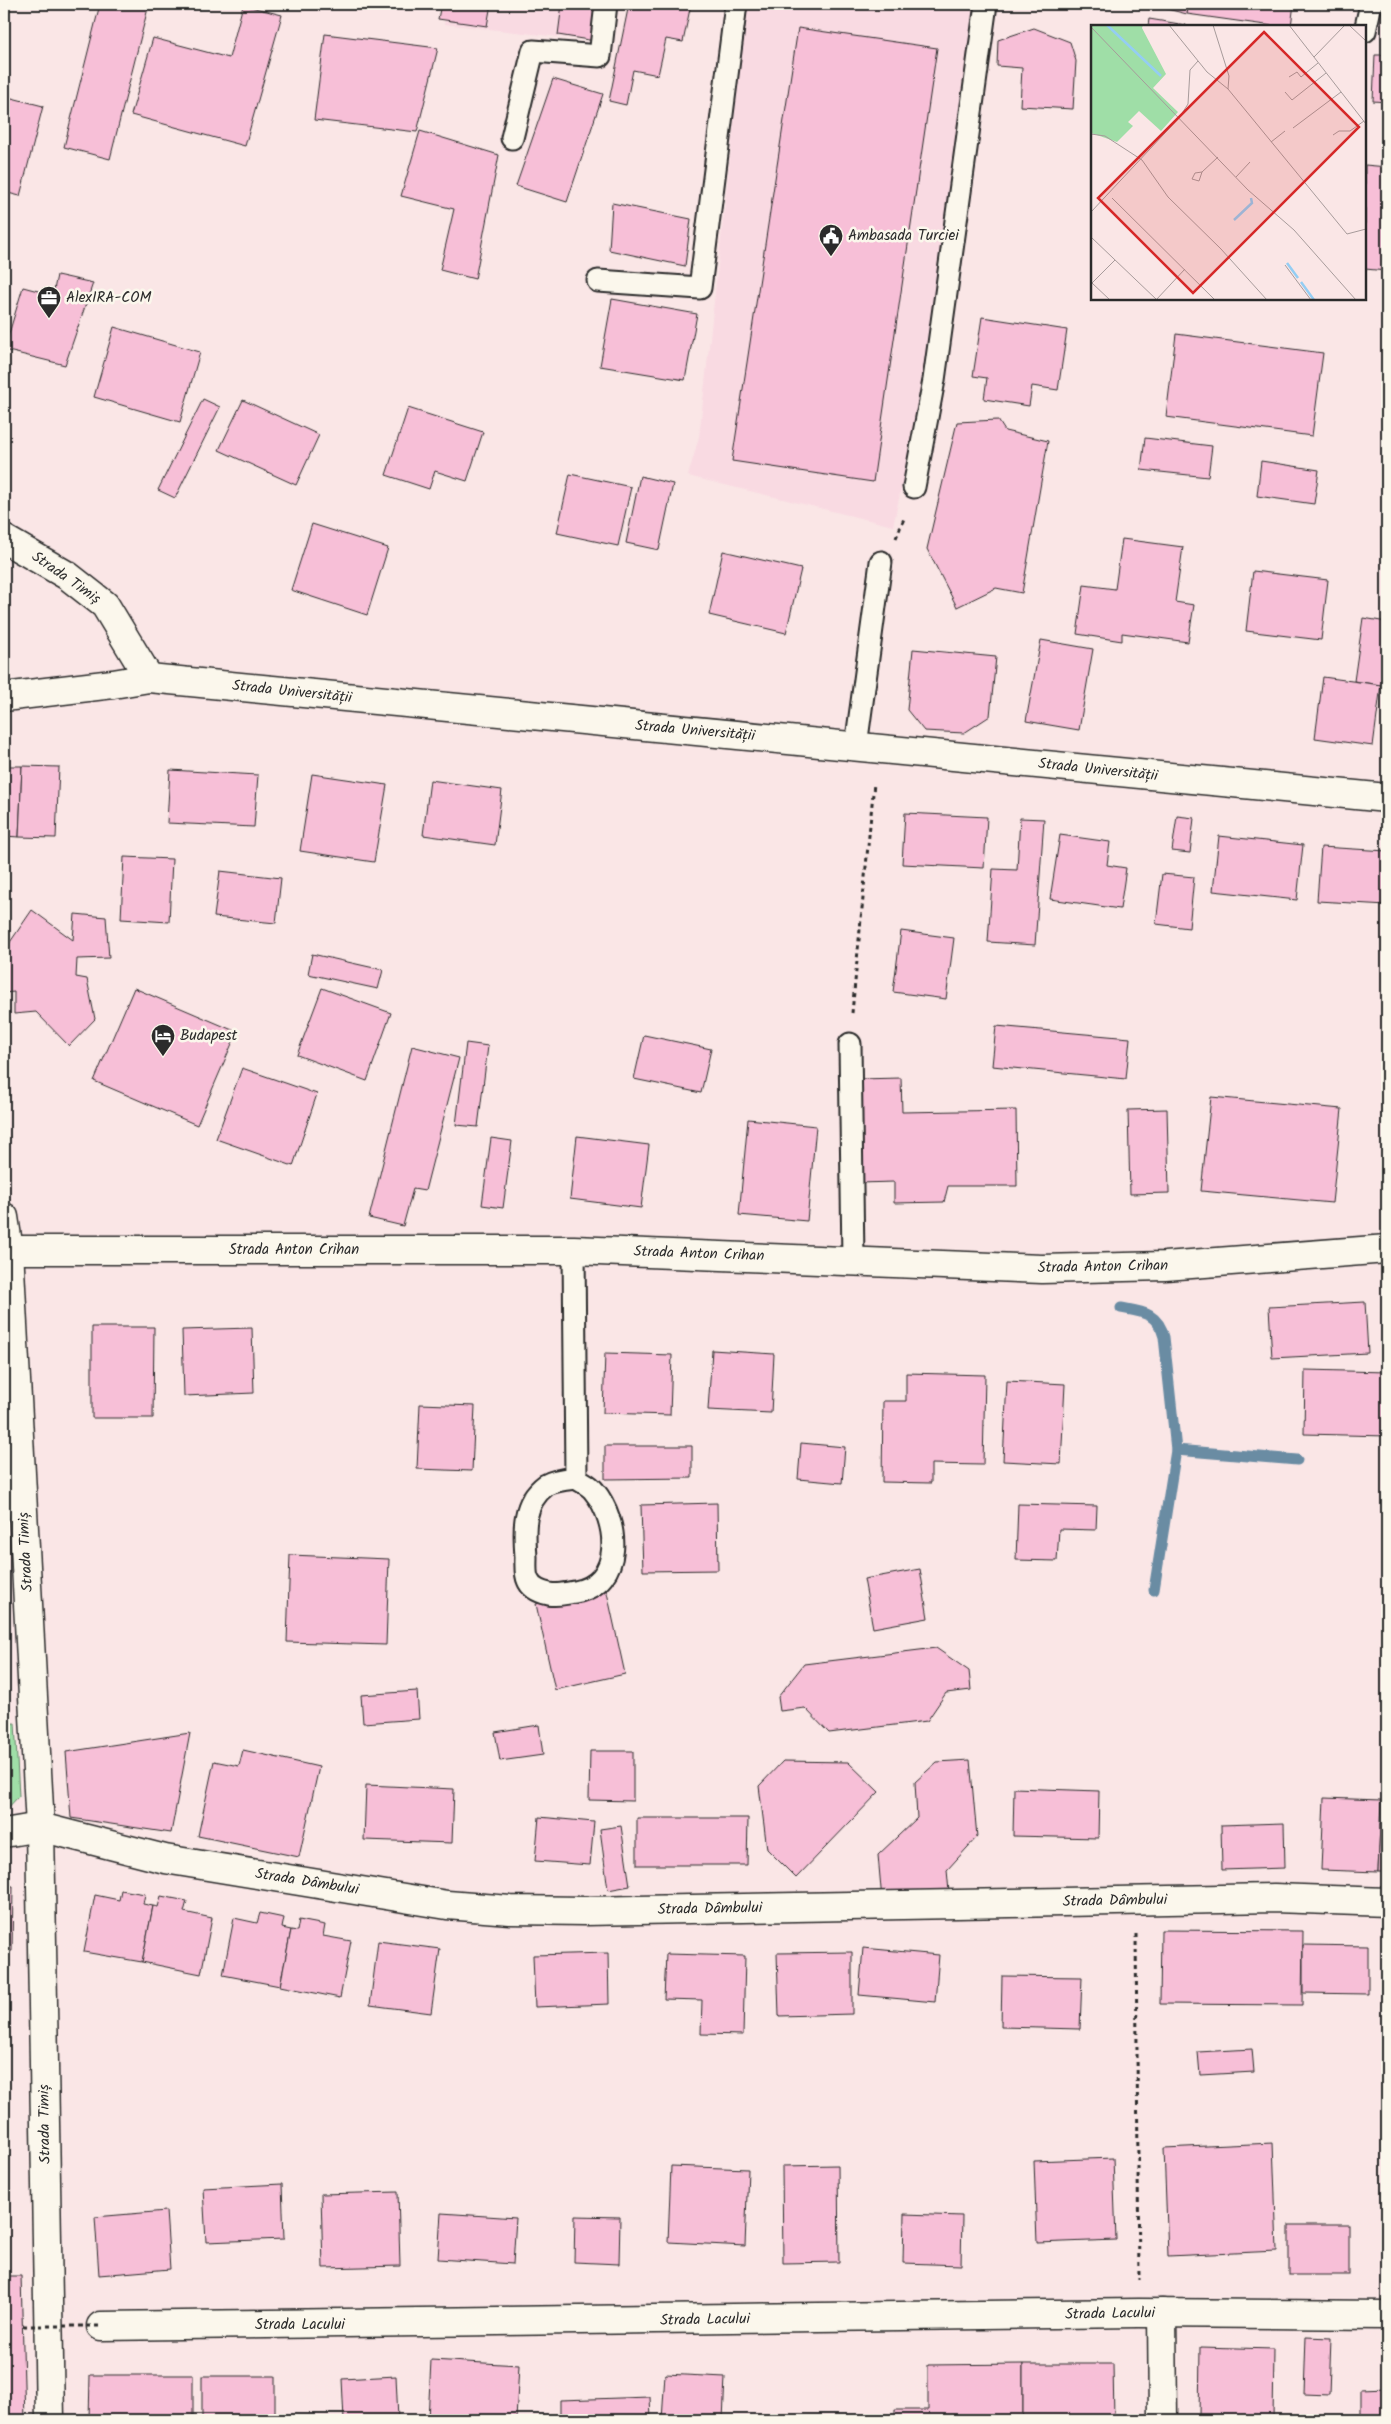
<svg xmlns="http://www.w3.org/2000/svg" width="1391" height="2424" font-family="Kalam,sans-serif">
  <rect width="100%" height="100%" fill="#fae6e6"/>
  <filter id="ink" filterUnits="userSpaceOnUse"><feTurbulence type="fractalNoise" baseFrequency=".02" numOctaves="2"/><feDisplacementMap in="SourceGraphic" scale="10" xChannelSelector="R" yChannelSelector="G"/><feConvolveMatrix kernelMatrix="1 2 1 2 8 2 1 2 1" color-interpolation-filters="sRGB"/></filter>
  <g filter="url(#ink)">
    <g fill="#f9dae2">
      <polygon points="449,4 599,4 595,41 444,24"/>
      <polygon points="747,4 979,4 921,398 893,526 688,476 699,437"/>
    </g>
    <polygon fill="#9fdea7" stroke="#658469" points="15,1723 19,1796 4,1812 4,1724"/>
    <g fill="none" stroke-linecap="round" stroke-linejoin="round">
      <g stroke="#6a8ca3" stroke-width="11">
        <path d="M1121 1308C1143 1312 1158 1313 1164 1337L1176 1450 1154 1590"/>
        <polyline points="1176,1450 1297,1460"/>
      </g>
    </g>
    <g fill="#f7bfd7" stroke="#2b2b2b">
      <polygon points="100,4 149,4 110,159 64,147"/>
      <polygon points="441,4 491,4 487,26 438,19"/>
      <polygon points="562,4 598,4 595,41 558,35"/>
      <polygon points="629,4 691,4 683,42 666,39 658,75 633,70 626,105 609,101"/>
      <polygon points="1147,4 1189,4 1187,14"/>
      <polygon points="1189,4 1294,4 1291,26 1273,26 1187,14"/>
      <polygon points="243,5 282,15 245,146 131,115 153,38 229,58"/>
      <polygon points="1149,19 1186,25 1186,26 1148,26"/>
      <polygon points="798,28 937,48 873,482 732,461"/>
      <polygon points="1034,28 1070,42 1076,61 1073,109 1020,106 1022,68 997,66 998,40"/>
      <polygon points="325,34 438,48 417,132 314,120"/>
      <polygon points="1375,55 1387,55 1387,102 1373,101"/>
      <polygon points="553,79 603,94 567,202 516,186"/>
      <polygon points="4,96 43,106 20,196 4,192"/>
      <polygon points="420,131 499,155 475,279 440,270 454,209 401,196"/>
      <polygon points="1365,165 1387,167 1387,271 1365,269"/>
      <polygon points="612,203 691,219 685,266 609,250"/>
      <polygon points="57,275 93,283 65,365 4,350 23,287 53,295"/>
      <polygon points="612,299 697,314 685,380 600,366"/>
      <polygon points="982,317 1067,330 1058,390 1032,386 1029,406 984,399 987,378 973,376"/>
      <polygon points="114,327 200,352 180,422 94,397"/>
      <polygon points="1176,334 1323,353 1312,436 1166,417"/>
      <polygon points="203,399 220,407 175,498 158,490"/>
      <polygon points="243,400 319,435 296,485 219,450"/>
      <polygon points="408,408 483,432 467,481 435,471 429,489 386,475"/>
      <polygon points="998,420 1005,431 1048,441 1022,593 996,588 957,607 927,549 957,422"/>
      <polygon points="1145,438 1212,446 1208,477 1141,470"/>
      <polygon points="1261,461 1319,470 1314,504 1257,496"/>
      <polygon points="570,474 631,487 618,546 557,533"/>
      <polygon points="640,476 673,484 659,550 626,543"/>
      <polygon points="312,524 388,548 367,615 291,590"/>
      <polygon points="1122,539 1183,547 1175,602 1194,605 1188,642 1122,633 1122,641 1077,634 1084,585 1115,589"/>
      <polygon points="723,551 801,569 786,633 709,615"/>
      <polygon points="1253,571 1328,580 1321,640 1246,631"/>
      <polygon points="1363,618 1387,622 1387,686 1354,681"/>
      <polygon points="1041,640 1093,649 1079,730 1026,721"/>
      <polygon points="913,649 996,657 990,716 964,733 924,731 907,710"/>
      <polygon points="1323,677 1381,685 1373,746 1315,738"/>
      <polygon points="4,766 22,766 19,837 4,836"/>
      <polygon points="22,766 59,767 56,838 19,837"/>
      <polygon points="170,770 258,775 254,827 167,823"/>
      <polygon points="312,774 387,785 374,862 300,851"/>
      <polygon points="430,780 502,790 495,845 423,835"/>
      <polygon points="905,813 987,817 984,868 902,864"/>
      <polygon points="1177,816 1194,818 1190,853 1172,851"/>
      <polygon points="1020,818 1044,819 1035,945 988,942 993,869 1017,870"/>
      <polygon points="1060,835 1110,842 1107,865 1126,868 1120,909 1050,899"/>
      <polygon points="1219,836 1303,845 1297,900 1213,891"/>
      <polygon points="1321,847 1387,851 1387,905 1317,901"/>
      <polygon points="124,857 172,859 169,922 121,919"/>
      <polygon points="220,871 281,878 276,923 214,917"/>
      <polygon points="1162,874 1194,877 1189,928 1156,924"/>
      <polygon points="32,910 73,940 75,914 106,917 109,958 77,959 76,977 87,979 95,1019 69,1046 36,1012 14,1014 14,992 4,993 4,951"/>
      <polygon points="901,931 954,938 946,999 893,992"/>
      <polygon points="312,954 383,970 378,989 308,974"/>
      <polygon points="134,988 237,1032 197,1125 94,1081"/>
      <polygon points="322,988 391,1013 367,1081 297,1055"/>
      <polygon points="996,1026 1130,1038 1126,1079 992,1066"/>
      <polygon points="644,1035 711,1049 701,1093 634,1079"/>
      <polygon points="466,1043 488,1046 478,1127 456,1125"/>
      <polygon points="412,1046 459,1058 425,1191 413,1189 403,1226 369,1218"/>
      <polygon points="242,1068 317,1094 293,1166 216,1139"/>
      <polygon points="901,1078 902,1112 1016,1110 1017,1186 948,1186 944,1202 894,1203 894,1182 859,1183 858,1079"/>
      <polygon points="1211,1097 1342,1109 1332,1203 1201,1191"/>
      <polygon points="1167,1109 1169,1193 1130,1194 1128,1110"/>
      <polygon points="748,1119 816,1126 807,1221 739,1215"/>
      <polygon points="577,1136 649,1145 641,1208 570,1199"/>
      <polygon points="491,1138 512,1141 503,1208 482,1205"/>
      <polygon points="1365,1302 1368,1353 1272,1358 1269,1307"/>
      <polygon points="92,1327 154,1327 153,1418 92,1418"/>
      <polygon points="252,1328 254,1393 184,1396 182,1330"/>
      <polygon points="712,1350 774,1354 771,1413 708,1410"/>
      <polygon points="605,1353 672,1355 670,1415 603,1413"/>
      <polygon points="1305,1370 1387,1372 1387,1436 1304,1434"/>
      <polygon points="906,1373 985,1375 983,1465 931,1464 931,1483 882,1482 883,1401 906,1401"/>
      <polygon points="1007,1381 1065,1384 1061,1464 1003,1461"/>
      <polygon points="420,1404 475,1406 472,1471 417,1469"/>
      <polygon points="801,1443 845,1447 842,1483 798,1479"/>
      <polygon points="605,1446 692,1446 692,1478 605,1479"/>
      <polygon points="717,1503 718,1570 643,1571 641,1505"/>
      <polygon points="1018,1504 1097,1506 1096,1530 1059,1529 1057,1561 1016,1560"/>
      <polygon points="290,1555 389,1559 386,1645 287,1642"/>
      <polygon points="920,1569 928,1618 873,1628 864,1579"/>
      <polygon points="606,1588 625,1674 555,1690 536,1604"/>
      <polygon points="936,1648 969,1671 971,1690 946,1693 927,1721 829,1733 805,1708 780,1711 778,1697 804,1664"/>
      <polygon points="417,1691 419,1719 363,1723 361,1695"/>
      <polygon points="539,1725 543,1755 500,1761 495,1732"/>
      <polygon points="190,1733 171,1833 71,1818 66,1752"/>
      <polygon points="243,1750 319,1767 299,1857 198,1836 214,1761 239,1766"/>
      <polygon points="590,1751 633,1751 633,1801 589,1800"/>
      <polygon points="970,1760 977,1837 947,1870 949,1892 882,1900 878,1855 917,1818 915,1782 937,1762"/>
      <polygon points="783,1761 848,1762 879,1792 796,1878 767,1849 759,1786"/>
      <polygon points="366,1785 454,1789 452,1843 364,1840"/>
      <polygon points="1014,1788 1099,1791 1098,1838 1013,1836"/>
      <polygon points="1324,1798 1381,1800 1378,1872 1321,1870"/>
      <polygon points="539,1817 594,1822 590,1865 535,1861"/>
      <polygon points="637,1818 748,1818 747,1865 637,1865"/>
      <polygon points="1284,1823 1285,1868 1222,1870 1221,1825"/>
      <polygon points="1380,1824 1387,1825 1387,1872 1378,1872"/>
      <polygon points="621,1826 630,1886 608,1890 600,1829"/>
      <polygon points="4,1886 13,1886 12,1951 4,1951"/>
      <polygon points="121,1890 145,1894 143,1904 153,1906 142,1962 84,1952 95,1895 119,1900"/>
      <polygon points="161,1896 187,1901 184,1912 212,1918 201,1974 142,1962 153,1906 158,1907"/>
      <polygon points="260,1913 284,1918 282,1928 291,1930 280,1986 223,1975 234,1918 257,1923"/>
      <polygon points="299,1920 325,1925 323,1936 351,1941 340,1998 280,1986 291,1930 297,1931"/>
      <polygon points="1161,1930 1303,1931 1302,2005 1160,2004"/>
      <polygon points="378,1941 440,1949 431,2013 370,2005"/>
      <polygon points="1303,1945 1368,1946 1368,1994 1303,1993"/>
      <polygon points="863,1948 939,1955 935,2002 859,1995"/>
      <polygon points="852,1952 852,2014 779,2016 777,1953"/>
      <polygon points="608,1953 609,2004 535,2007 533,1955"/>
      <polygon points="666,1954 745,1956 743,2035 701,2034 702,2000 664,1999"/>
      <polygon points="1002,1976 1082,1977 1080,2029 1001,2027"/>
      <polygon points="1252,2049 1254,2072 1200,2075 1198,2052"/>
      <polygon points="4,2110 8,2111 4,2182"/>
      <polygon points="1273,2143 1277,2251 1168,2256 1164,2148"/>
      <polygon points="1113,2158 1116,2240 1037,2243 1034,2161"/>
      <polygon points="838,2165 839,2262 783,2263 782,2166"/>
      <polygon points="671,2166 748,2169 745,2246 668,2242"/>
      <polygon points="282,2184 284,2239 206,2242 203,2188"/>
      <polygon points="398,2192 400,2266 323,2268 321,2194"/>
      <polygon points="166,2211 170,2269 99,2275 95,2217"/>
      <polygon points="441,2213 516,2218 513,2264 438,2259"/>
      <polygon points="904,2214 962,2216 961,2265 903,2263"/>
      <polygon points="575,2216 620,2217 619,2264 574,2262"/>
      <rect x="1289" y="2225" width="60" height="50"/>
      <polygon points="4,2276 21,2276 25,2420 4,2420"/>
      <polygon points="1306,2337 1331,2338 1329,2395 1304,2394"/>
      <polygon points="1200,2347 1274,2349 1273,2420 1199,2419"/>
      <polygon points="431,2360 519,2365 516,2420 428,2420"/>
      <polygon points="1023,2364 1023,2420 895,2420 895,2410 928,2410 928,2365"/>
      <polygon points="1023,2364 1113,2364 1114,2420 1023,2420"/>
      <polygon points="665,2374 725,2377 723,2420 662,2420"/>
      <polygon points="90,2375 193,2375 193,2420 89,2420"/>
      <rect x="202" y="2376" width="73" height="44"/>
      <polygon points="396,2376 398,2420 344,2420 342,2379"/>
      <polygon points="1387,2388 1387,2420 1361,2420 1361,2389"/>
      <polygon points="650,2397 651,2420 560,2420 560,2400"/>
    </g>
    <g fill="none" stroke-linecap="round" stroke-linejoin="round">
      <defs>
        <g id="lane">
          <polyline points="1365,31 1371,4"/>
          <polyline points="512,138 533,51 600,56 606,4"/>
          <polyline points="598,281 700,288 736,4"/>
          <polyline points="914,487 934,380 986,4"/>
          <polyline points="856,746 881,562"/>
          <polyline points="850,1044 853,1260"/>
          <path d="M574 1250 576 1478C567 1479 554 1480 546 1485 522 1503 524 1530 526 1557 526 1564 525 1574 528 1580 531 1588 540 1592 549 1594 557 1596 567 1593 575 1592 625 1583 619 1521 594 1491 590 1485 582 1482 576 1478"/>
        </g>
        <g id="street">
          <polyline points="4,539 68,576 105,605 149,678"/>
          <polyline points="4,697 113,684 149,678 1387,798"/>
          <polyline points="4,1217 9,1250 40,1827 50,2420"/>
          <polyline points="4,1250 574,1250 1042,1269 1165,1266 1387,1249"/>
          <polyline points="4,1833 40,1827 165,1859 447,1905 510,1910 585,1911 1274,1898 1387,1902"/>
          <polyline points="1162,2313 1163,2420"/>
          <polyline points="101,2326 1139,2313 1387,2315"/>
        </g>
      </defs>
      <use href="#lane" stroke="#2b2b2b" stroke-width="25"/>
      <use href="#street" stroke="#2b2b2b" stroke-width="31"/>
      <g stroke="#2b2b2b" stroke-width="3" stroke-dasharray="4 4" stroke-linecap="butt">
        <polyline points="896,538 905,516"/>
        <polyline points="852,1013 874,783"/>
        <polyline points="1136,1934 1139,2280"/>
      </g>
      <use href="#lane" stroke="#fbf7ec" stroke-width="21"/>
      <use href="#street" stroke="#fbf7ec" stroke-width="28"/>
      <polyline stroke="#2b2b2b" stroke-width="3" stroke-dasharray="4 4" stroke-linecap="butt" points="23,2326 101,2326"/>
    </g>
  </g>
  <defs>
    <symbol id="civic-pin" viewBox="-11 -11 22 30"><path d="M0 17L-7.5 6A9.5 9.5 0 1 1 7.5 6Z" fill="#2b2b2b" stroke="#fbf7ec"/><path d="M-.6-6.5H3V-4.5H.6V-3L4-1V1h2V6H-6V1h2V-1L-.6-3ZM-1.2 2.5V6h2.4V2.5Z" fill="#fff"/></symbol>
    <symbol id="office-pin" viewBox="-11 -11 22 30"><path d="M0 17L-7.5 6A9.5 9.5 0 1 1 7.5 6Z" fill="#2b2b2b" stroke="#fbf7ec"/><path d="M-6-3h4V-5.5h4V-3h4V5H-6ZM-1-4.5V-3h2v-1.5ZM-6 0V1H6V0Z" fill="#fff"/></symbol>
    <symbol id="hotel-pin" viewBox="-11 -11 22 30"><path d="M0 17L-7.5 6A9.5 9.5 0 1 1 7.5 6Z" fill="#2b2b2b" stroke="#fbf7ec"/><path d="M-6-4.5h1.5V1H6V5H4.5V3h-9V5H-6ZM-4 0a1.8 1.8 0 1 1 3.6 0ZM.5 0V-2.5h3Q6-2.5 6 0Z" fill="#fff"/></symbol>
  </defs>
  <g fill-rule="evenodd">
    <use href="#civic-pin" x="817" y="222" width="28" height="38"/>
    <use href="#office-pin" x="35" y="284" width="28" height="38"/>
    <use href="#hotel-pin" x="149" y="1022" width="28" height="38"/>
  </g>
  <g text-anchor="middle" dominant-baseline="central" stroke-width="5" stroke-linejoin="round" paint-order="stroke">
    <g font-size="15" fill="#2b2b2b" stroke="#fbf7ec" text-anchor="start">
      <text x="848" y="236">Ambasada Turciei</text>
      <text x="66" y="298">AlexIRA-COM</text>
      <text x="180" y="1036">Budapest</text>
    </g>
    <g font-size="15" fill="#2b2b2b" stroke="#fbf7ec">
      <text transform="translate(66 578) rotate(35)">Strada Timiș</text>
      <text transform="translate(292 692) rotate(6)">Strada Universității</text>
      <text transform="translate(695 731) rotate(5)">Strada Universității</text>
      <text transform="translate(1098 770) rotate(6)">Strada Universității</text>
      <text x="294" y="1250">Strada Anton Crihan</text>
      <text transform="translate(699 1254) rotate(2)">Strada Anton Crihan</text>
      <text transform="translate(1103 1267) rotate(-1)">Strada Anton Crihan</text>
      <text transform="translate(26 1552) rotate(-93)">Strada Timiș</text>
      <text transform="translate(307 1882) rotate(9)">Strada Dâmbului</text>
      <text transform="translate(1115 1901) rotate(-1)">Strada Dâmbului</text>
      <text transform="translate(710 1909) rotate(-1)">Strada Dâmbului</text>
      <text transform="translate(45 2124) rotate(-91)">Strada Timiș</text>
      <text transform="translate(1110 2314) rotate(-1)">Strada Lacului</text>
      <text transform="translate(705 2320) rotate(-1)">Strada Lacului</text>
      <text x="300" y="2325">Strada Lacului</text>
    </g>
  </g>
  <g transform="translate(1091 25)">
    <rect width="275" height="275" fill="#fae6e6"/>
    <path d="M0 0H52L51 3 75 49 62 63 87 87 70 106 48 86 37 97 42 101 26 117 0 108Z" fill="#9fdea7"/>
    <path fill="none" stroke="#94cdf3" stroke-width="2.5" d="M16 0 70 51M143 195 161 178 160 173M196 238 207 253M210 257 223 275"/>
    <path fill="none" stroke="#a79b9b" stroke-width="1" d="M78 0 116 47 137 64 256 209 275 204M122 0 138 51 137 64M198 0 275 99M258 0 275 16M0 2 157 165 203 205 265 275M223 32 254 0M198 52 206 47 210 52 227 38M194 67 201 75 235 48M202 103 250 67M0 109 14 111 51 135 77 172 130 224 176 275M242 110 248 106H259L273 96M180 117 194 106M111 147 108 156 101 154 104 148 111 147 127 132M145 152 159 137M21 173 124 275M0 187 88 93 97 79 99 45 107 36M0 212 66 275M194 240 220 275M1 258 19 275M0 259 24 235M65 275 94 244"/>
    <path fill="#d62828" fill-opacity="0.15" stroke="#d62828" stroke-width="2.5" d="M173 7 268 102 102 268 7 173Z"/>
    <rect width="275" height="275" fill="none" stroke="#2b2b2b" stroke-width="2.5"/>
  </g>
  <rect width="1391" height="2424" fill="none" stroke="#fbf7ec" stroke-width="20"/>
  <rect x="10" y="10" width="1371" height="2404" fill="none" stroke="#2b2b2b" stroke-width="2" filter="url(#ink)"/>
</svg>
